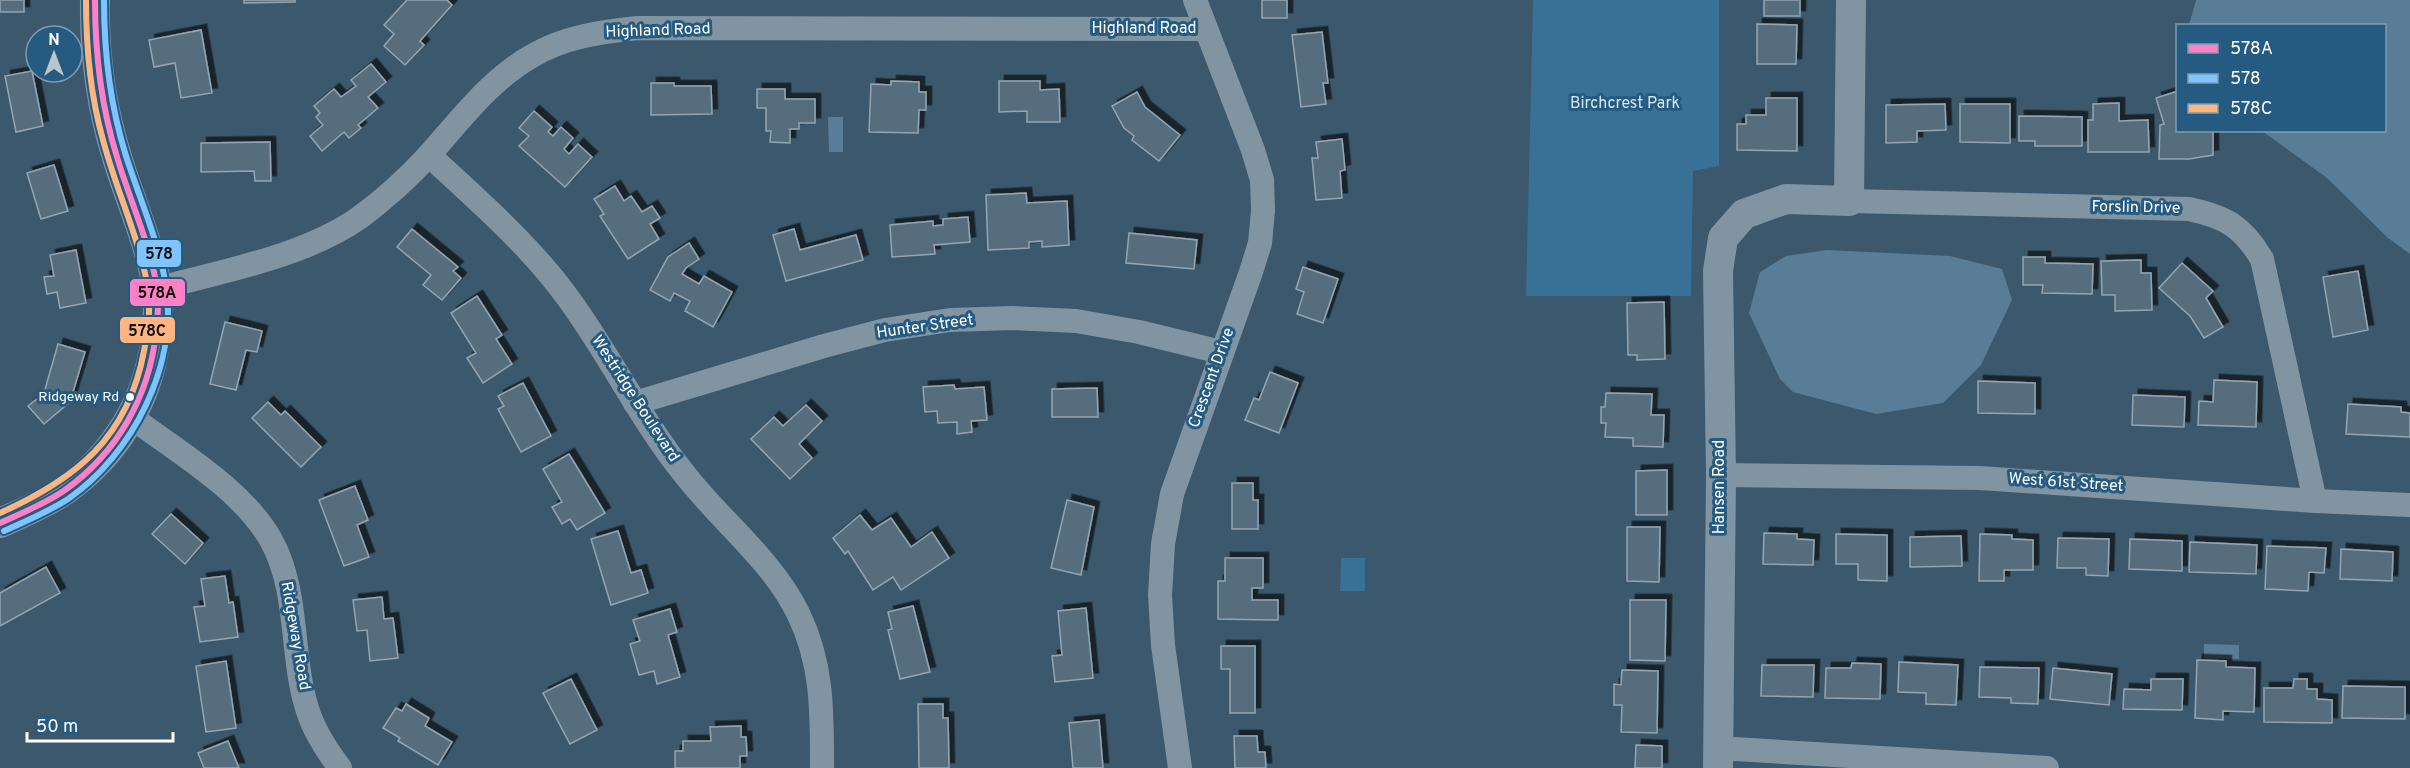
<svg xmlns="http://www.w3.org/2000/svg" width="2410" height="768" font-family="Overpass,sans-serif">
  <defs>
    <filter id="shadow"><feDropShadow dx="5.5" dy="-5.5" stdDeviation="0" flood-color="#0009"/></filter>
  </defs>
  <rect width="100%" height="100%" fill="#3b586c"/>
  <g fill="#387096">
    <polygon points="1533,0 1719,0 1719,166 1693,171 1691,296 1526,296"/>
    <polygon points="1341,558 1365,558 1365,591 1340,591"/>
  </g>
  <g fill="#597d97">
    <polygon points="2196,0 2410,0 2410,254 2388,238 2327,178 2262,131 2384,130 2384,26 2189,25"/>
    <polygon points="828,117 843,117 843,152 829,152"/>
    <polygon points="1827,250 1950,256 2002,269 2012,300 1981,365 1943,403 1876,414 1793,392 1780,379 1749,313 1760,272 1786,256"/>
    <polygon points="2204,644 2239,645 2239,659 2204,658"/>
  </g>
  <g fill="#566d7e" stroke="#94a5b1" stroke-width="1.5" filter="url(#shadow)">
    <rect x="0" y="0" width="24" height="12"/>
    <polygon points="244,0 295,0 295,2 244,3"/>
    <polygon points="407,0 447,0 452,5 420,41 424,45 405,65 384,46 394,34 384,25"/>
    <rect x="1262" y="0" width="25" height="18"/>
    <rect x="1764" y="0" width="36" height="16"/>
    <polygon points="1757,24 1797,25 1796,64 1757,64"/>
    <polygon points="201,30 212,93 181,98 175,63 154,67 149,40"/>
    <polygon points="1322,32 1328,83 1323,83 1326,104 1301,107 1292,35"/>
    <polygon points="371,64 386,82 368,97 378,108 358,125 361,128 349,138 344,132 322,151 310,136 323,125 316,117 320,113 314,106 334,89 341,97 356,86 351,80"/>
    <polygon points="32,71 43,126 16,132 5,76"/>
    <polygon points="891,81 919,82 919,92 926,92 926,110 919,110 918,133 869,132 871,84 891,85"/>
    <polygon points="999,81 1040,81 1040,90 1059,89 1060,122 1027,122 1027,111 999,112"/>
    <polygon points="651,83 674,83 674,86 711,86 712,114 651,115"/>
    <polygon points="757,89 785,89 785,99 815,99 815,123 799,123 799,129 790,129 790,143 770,142 771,131 766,131 766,108 757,108"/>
    <polygon points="2178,91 2178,130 2213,130 2213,155 2189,159 2159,159 2160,125 2164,124 2156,98"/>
    <polygon points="1137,92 1145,107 1180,135 1159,161 1132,140 1134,136 1124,128 1112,106"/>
    <polygon points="1766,98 1797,98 1797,151 1737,150 1737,124 1746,124 1746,115 1766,115"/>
    <polygon points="2119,103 2119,121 2148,120 2149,152 2088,152 2088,120 2093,120 2093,104"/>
    <polygon points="1945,104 1946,130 1917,131 1917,142 1886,143 1886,105"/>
    <polygon points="1960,104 2010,104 2010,143 1960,142"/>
    <polygon points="534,111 552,127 548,132 553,136 561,127 573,138 564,149 569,154 578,144 592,157 565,187 519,146 529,136 519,128"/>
    <polygon points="2019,116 2082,117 2082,146 2035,146 2035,141 2019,141"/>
    <polygon points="1342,139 1345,170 1340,171 1342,198 1316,200 1312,158 1318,158 1316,142"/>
    <polygon points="270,142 271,181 255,181 254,171 201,172 201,143"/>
    <polygon points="54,165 68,211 41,219 27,173"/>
    <polygon points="615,186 624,201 631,196 642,212 652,206 660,218 650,224 659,239 628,259 600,216 604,214 594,199"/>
    <polygon points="1026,193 1027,203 1067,201 1069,245 1042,247 1042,241 1029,242 1029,248 988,250 986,195"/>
    <polygon points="968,217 970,242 934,245 935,254 892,257 890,225 933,221 933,226 943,225 943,219"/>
    <polygon points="412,229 458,267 453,271 461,278 442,300 423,285 431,275 397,247"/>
    <polygon points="794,229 800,250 856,235 863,260 786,281 773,235"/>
    <polygon points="1129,233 1197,240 1194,269 1126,263"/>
    <polygon points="689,243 699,259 686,268 682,274 699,284 704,276 732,292 713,327 685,311 690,301 674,293 670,301 650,290 668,257"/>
    <polygon points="76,250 86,303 60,308 57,292 47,294 44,277 54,276 50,255"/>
    <polygon points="2023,257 2045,257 2045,263 2093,264 2092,294 2042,293 2043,285 2023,285"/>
    <polygon points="2141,260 2141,273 2151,273 2152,310 2115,311 2115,295 2102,295 2101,261"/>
    <polygon points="2182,263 2213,291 2206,298 2223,327 2204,338 2190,316 2159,288"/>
    <polygon points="1303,267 1338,279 1323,323 1297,314 1304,292 1296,289"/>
    <polygon points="2358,271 2368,330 2333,337 2323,277"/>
    <polygon points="477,296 502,335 496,339 512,364 483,383 467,358 476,353 451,313"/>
    <polygon points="1664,302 1665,359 1637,360 1637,355 1628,355 1627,303"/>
    <polygon points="225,322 262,331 257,352 246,350 236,390 210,384"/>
    <polygon points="58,344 85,352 70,402 44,424 28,406 44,393"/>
    <polygon points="1270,372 1298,383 1279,433 1245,420 1254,398 1259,400"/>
    <polygon points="2214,380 2257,382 2256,427 2198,425 2199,401 2213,402"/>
    <polygon points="1978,381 2035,383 2035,414 1978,413"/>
    <polygon points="523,383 551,436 521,452 498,409 504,406 498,396"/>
    <polygon points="954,385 955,389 984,387 987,420 971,421 972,432 957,434 957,422 938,423 937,411 925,412 923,387"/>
    <polygon points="1097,388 1098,417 1052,417 1052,389"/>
    <polygon points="1606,393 1652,394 1651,415 1664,415 1663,447 1633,446 1633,438 1605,437 1606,423 1601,423 1601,407 1605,407"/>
    <polygon points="2133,395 2185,397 2184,427 2132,425"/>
    <polygon points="268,402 281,415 285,411 321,447 301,467 252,418"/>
    <polygon points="2348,404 2401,407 2401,412 2410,413 2410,437 2346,434"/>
    <polygon points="806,405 822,421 799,444 812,458 790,479 751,439 774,417 783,426"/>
    <polygon points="569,454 605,513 577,530 570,519 562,524 552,507 562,502 543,469"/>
    <polygon points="1667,470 1667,515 1636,515 1636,471"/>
    <polygon points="1232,483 1253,483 1253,500 1258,500 1258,529 1232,529"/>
    <polygon points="355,486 368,520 357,525 369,557 344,566 319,500"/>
    <polygon points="1067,500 1094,507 1081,575 1051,568"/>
    <polygon points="171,514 203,543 185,564 152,534"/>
    <polygon points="860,515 872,530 891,518 911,547 932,532 949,558 901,590 893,577 873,590 848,551 845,554 833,538"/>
    <polygon points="1627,527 1660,527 1659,582 1627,581"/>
    <polygon points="618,531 631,573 641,570 648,593 611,605 591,539"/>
    <polygon points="1764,533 1797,534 1797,539 1814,540 1813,565 1763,564"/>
    <polygon points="1836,534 1887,535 1887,581 1858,580 1858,564 1836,564"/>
    <polygon points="1980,534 2012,535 2012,539 2033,540 2033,570 2004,570 2004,581 1979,581"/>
    <polygon points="1961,536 1962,566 1910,567 1910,537"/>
    <polygon points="2058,538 2109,539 2108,576 2086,575 2086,568 2057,568"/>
    <polygon points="2130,539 2182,541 2182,571 2129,569"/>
    <polygon points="2190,542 2257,545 2256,574 2189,572"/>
    <polygon points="2267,546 2326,548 2324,573 2309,572 2308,591 2265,589"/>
    <polygon points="2341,549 2393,552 2392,581 2340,579"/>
    <polygon points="1225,558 1263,558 1263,588 1252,588 1252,600 1278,600 1278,620 1218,619 1218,581 1225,581"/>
    <polygon points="46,567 60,593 0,626 0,593"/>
    <polygon points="225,576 229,603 233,602 238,637 200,642 194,607 205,606 201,579"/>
    <polygon points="382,597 384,619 393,618 398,658 370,661 367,630 357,631 353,600"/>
    <polygon points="1630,600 1666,600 1665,661 1630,660"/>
    <polygon points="913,606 930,672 900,679 888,630 892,629 888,612"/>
    <polygon points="1086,608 1093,678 1055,682 1052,656 1062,655 1058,611"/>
    <polygon points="670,609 677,632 668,635 680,677 657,684 654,671 639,675 630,644 640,641 633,620"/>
    <polygon points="1221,646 1255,646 1255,713 1230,713 1230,669 1221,669"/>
    <polygon points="2197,660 2226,661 2226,667 2255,668 2254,712 2223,711 2223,720 2195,718"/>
    <polygon points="226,661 236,728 206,732 196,666"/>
    <polygon points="1899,662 1958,665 1956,705 1926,704 1926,693 1898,692"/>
    <polygon points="1852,663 1881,664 1880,699 1825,698 1826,668 1851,668"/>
    <polygon points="1762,665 1814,665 1813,697 1761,696"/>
    <polygon points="1980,667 2039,668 2038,704 2011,703 2011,698 1979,697"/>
    <polygon points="2053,668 2112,674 2109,705 2050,699"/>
    <polygon points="1622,670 1658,671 1657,733 1621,732 1622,705 1614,705 1614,684 1621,685"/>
    <polygon points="571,679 597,730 570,744 543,693"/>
    <polygon points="2151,679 2183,679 2182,710 2123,709 2124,689 2151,690"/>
    <polygon points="2294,679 2307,679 2307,689 2317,689 2317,699 2332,700 2332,723 2264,722 2264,688 2293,688"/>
    <polygon points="2343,686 2405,687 2405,719 2342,718"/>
    <polygon points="406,704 429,718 425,726 452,742 438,765 398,741 400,738 383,728 396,708 402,711"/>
    <polygon points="918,704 943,704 943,718 948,718 949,768 919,768"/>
    <polygon points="1099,720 1103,768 1073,768 1069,723"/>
    <polygon points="741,726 741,737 746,737 747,756 740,756 740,768 675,768 675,751 683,751 683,741 711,741 710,727"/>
    <polygon points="1234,736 1257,736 1258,752 1265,752 1266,768 1235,768"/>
    <polygon points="228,741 239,768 204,768 198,753"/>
    <polygon points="1636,745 1662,746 1662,768 1635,768"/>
  </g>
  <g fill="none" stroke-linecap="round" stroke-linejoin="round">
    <g stroke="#8194a2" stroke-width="24">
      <path d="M429 155C477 200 529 244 568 298 610 355 641 421 686 476 723 523 771 559 798 613 823 664 822 712 822 768"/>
      <path d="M1849 201 2189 209C2226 217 2242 226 2262 259L2315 501"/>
      <path d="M157 289C222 271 303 257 359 218 385 199 408 178 430 154 461 119 491 79 532 56 564 37 600 32 637 28L1205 29"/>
      <polyline points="635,403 824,346 885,330 950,320 1013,318 1076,321 1139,332 1221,352"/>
      <path d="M131 417C177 451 243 490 271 540 301 594 289 661 310 717 317 736 328 752 340 768"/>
      <polyline points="1721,475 1980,478 2315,501 2410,505"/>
      <polyline points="1718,748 2047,768"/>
      <polyline points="1180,768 1163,645 1160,595 1163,544 1172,494 1251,272 1260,243 1263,211 1262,180 1253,150 1195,0"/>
    </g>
    <g stroke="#8194a2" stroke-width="30">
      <path d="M0 523C22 513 45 504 65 490 115 455 147 402 155 343 157 325 160 306 157 288 150 243 130 201 117 157 101 106 94 54 95 0"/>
      <polyline points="1718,768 1721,475 1718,271 1723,238 1744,214 1786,199 1849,201 1851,0"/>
    </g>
    <defs>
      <path id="bus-1" d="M0 523C22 513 45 504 65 490 117 453 149 397 156 333 158 318 159 303 157 288 150 243 130 201 117 157 101 106 95 54 95 0"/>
      <path id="bus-2" d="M4 531C26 521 48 512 68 499 133 454 178 365 166 286 159 242 140 200 126 156 110 105 104 53 104 0"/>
      <path id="bus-3" d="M0 513C76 479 128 438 144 351 148 331 151 308 148 288 139 237 116 190 103 140 90 94 86 47 86 0"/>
    </defs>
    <use href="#bus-1" stroke="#265b81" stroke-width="10"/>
    <use href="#bus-2" stroke="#265b81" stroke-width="10"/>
    <use href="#bus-3" stroke="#265b81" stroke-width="10"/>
    <use href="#bus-1" stroke="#ff80c5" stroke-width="6"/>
    <use href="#bus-2" stroke="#80c4ff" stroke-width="6"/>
    <use href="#bus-3" stroke="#ffb580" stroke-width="6"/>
  </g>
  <circle fill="#fff" stroke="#265b81" stroke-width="2" cx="130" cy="397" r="5"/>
  <g text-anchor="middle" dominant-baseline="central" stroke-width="6" stroke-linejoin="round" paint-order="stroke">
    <g font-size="14" fill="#fff" stroke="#265b81" text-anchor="end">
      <text x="119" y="397">Ridgeway Rd</text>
    </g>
    <g font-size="16" fill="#fff" stroke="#265b81">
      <text x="1144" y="29">Highland Road</text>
      <text transform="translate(658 31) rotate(-2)">Highland Road</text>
      <text transform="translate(2136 208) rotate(1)">Forslin Drive</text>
      <text transform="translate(925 327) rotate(-8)">Hunter Street</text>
      <text transform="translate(1212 378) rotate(-70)">Crescent Drive</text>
      <text transform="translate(635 399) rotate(57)">Westridge Boulevard</text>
      <text transform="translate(2066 483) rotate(4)">West 61st Street</text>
      <text transform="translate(1720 487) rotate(-90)">Hansen Road</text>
      <text transform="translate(295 636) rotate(80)">Ridgeway Road</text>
    </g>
    <g font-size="16" fill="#d1e7f5" stroke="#265b81">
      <text x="1625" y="104">Birchcrest Park</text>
    </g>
  </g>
  <g stroke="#265b81" stroke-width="2">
    <rect x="136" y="239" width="46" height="29" rx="6" fill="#80c4ff"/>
    <rect x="129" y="278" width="57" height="29" rx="6" fill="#ff80c5"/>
    <rect x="119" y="316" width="57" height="28" rx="6" fill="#ffb580"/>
  </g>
  <g font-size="16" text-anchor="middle" font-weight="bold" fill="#111">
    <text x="159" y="259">578</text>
    <text x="157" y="298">578A</text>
    <text x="147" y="336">578C</text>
  </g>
  <rect x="2176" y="24" width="210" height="108" fill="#265b81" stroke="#7d9db3" stroke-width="1.5"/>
  <rect x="2188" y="44" width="30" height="9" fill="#ff80c5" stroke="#7d9db3" stroke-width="1.5"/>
  <text x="2230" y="54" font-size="18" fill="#ffffff">578A</text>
  <rect x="2188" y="74" width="30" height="9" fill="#80c4ff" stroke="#7d9db3" stroke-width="1.5"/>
  <text x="2230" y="84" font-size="18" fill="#ffffff">578</text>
  <rect x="2188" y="104" width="30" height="9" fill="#ffb580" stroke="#7d9db3" stroke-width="1.5"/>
  <text x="2230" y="114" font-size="18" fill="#ffffff">578C</text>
  <g transform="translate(54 54)"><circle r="28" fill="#265b81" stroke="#7d9db3" stroke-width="1.5"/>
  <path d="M0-4.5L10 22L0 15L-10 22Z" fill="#bac5cc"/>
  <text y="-9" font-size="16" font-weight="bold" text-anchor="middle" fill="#ffffff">N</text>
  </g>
  <path d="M27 732v9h146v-9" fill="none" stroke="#ffffff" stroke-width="3"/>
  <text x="36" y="732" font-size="18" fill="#ffffff" stroke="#265b81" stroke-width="4.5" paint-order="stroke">50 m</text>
</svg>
